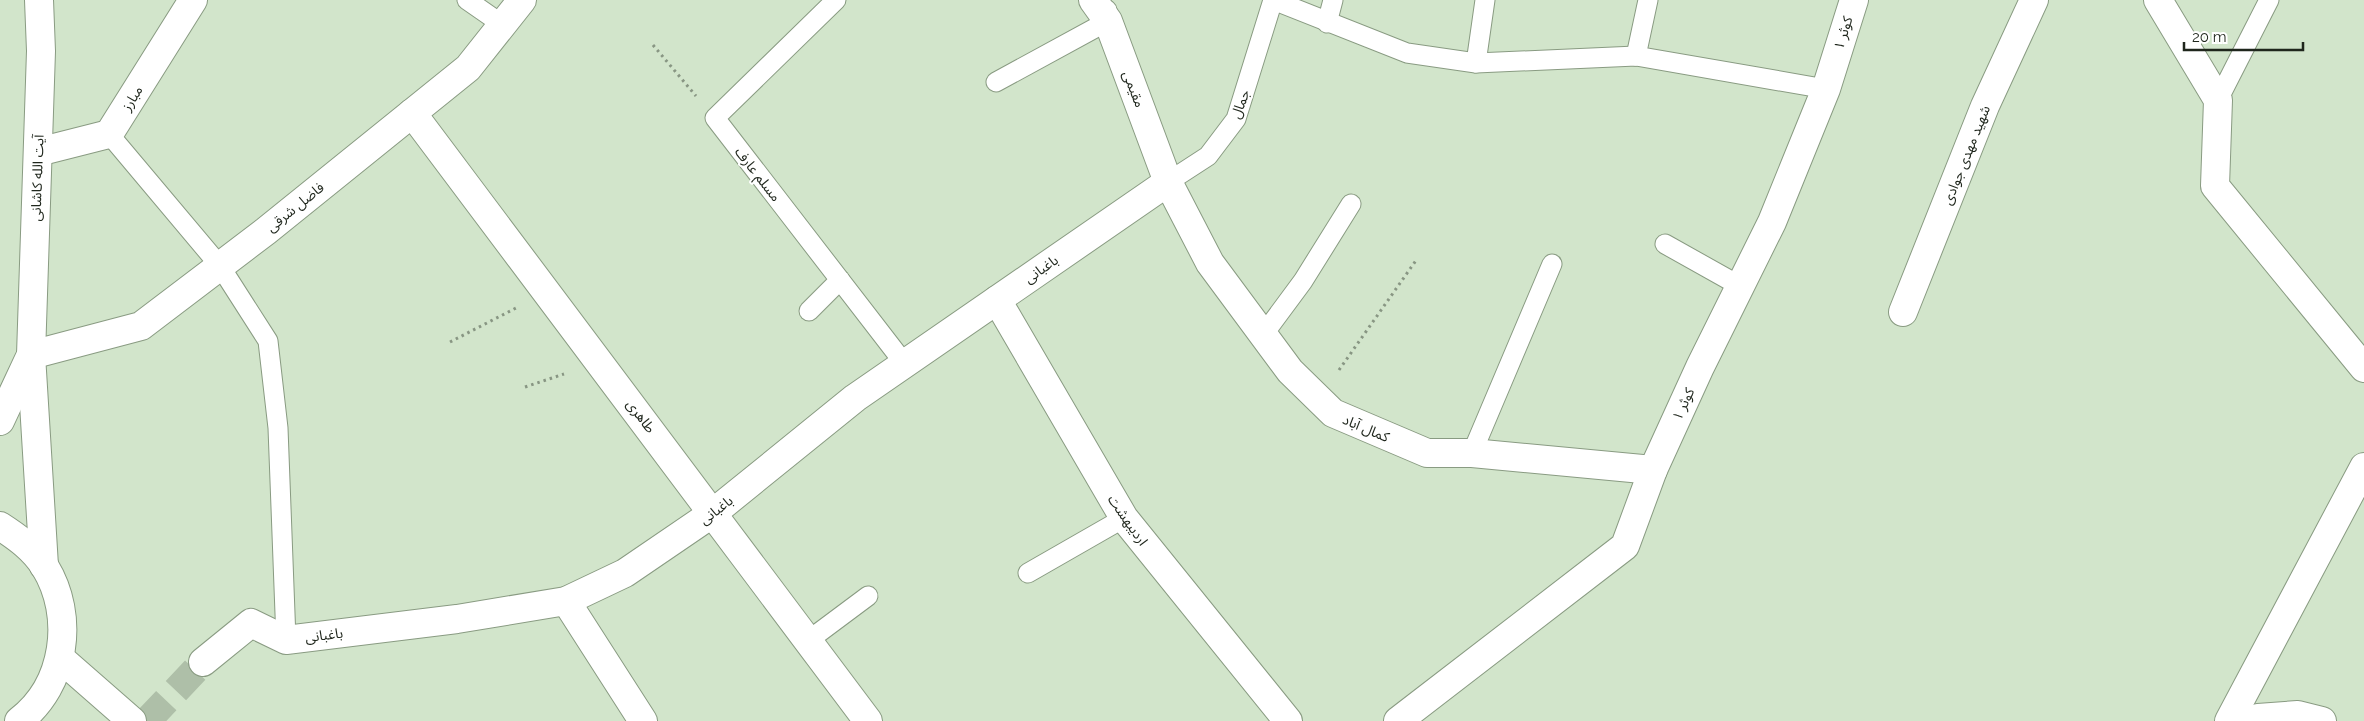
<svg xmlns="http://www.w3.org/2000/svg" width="2364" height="721" font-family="Raleway,'Noto Sans Arabic',sans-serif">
  <rect width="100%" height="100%" fill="#d2e5cb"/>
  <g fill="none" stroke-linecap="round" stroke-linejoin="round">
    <polyline stroke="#aebfa8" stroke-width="28" stroke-dasharray="28 14" stroke-linecap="butt" points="147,721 203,662"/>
    <defs>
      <g id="lane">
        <polyline points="467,0 503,25"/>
        <polyline points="836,0 715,118 904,363"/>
        <polyline points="1273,0 1407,53 1476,63 1636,56 1826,89"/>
        <polyline points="1327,23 1333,0"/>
        <polyline points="1636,56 1648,0"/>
        <polyline points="1476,63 1485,0"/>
        <polyline points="996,82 1108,21 1107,10"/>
        <polyline points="2218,100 2269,0"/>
        <polyline points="109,134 220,266 268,341 278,428 286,640"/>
        <polyline points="1168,182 1208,156 1236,119 1273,0"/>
        <polyline points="1665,244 1740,286"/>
        <polyline points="809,311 840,280"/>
        <polyline points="1263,335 1303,281 1351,204"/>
        <polyline points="1472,453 1552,264"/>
        <polyline points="1028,573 1124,518"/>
        <polyline points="809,640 868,596"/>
      </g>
      <g id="street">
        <polyline points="1093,0 1108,21 1168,182 1210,263 1290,371 1333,413 1427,453 1472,453 1653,470"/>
        <polyline points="2158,0 2218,100 2215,186 2364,368"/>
        <polyline points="412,113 868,721"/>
        <polyline points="38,152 109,134 193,0"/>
        <polyline points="997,300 1124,518 1288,721"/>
        <polyline points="1903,312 1985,106 2034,0"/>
        <polyline points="31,355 141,326 266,231 468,68 522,0"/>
        <polyline points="566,601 643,721"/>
        <polyline points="203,662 251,623 286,640 457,619 566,601 625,573 713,513 855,398 1168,182"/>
        <polyline points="1398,721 1625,546 1653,470 1700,367 1772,222 1826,89 1854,0"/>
      </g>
      <g id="secondary">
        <polyline points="39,0 41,51 31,355 44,566"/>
        <polyline points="0,421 29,359"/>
        <path d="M0 526C17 537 34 549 45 567 75 616 66 685 19 721"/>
        <polyline points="60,658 132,721"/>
        <polyline points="2229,721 2364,467"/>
        <polyline points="2252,721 2258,718 2298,715 2322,721"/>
      </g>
    </defs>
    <use href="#lane" stroke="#899b82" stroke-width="21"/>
    <use href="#street" stroke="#899b82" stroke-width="30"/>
    <use href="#secondary" stroke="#899b82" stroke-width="30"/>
    <g stroke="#889683" stroke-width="3" stroke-dasharray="2.5 4" stroke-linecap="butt">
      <polyline points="653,45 696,96"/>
      <polyline points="450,342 516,308"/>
      <polyline points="1339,370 1417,259"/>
      <polyline points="525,387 564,374"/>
    </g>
    <use href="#lane" stroke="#fff" stroke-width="19"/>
    <use href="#street" stroke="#fff" stroke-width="28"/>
    <use href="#secondary" stroke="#fff" stroke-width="28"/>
  </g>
  <g text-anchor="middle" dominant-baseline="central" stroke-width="4" stroke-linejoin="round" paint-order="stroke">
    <g font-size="14" fill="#1f261c" stroke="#fff">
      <text transform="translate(1843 33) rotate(-73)">کوثر ۱</text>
      <text transform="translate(1134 89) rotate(69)">مقیمی</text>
      <text transform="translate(132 98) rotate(-58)">مبارز</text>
      <text transform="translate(1240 104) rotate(-69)">جمال</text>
      <text transform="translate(1966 155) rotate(-68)">شهید مهدی جوادی</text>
      <text transform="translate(758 174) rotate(52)">مسلم عارف</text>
      <text transform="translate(37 178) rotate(-88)">آیت الله کاشانی</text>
      <text transform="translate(295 207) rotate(-39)">فاضل شرقی</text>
      <text transform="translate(1041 269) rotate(-35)">باغبانی</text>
      <text transform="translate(1683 404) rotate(-65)">کوثر ۱</text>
      <text transform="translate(641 416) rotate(53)">طاهری</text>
      <text transform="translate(1366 428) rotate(23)">کمال آباد</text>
      <text transform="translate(716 510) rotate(-37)">باغبانی</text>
      <text transform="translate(1128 520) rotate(55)">اردیبهشت</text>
      <text transform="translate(324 635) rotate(-7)">باغبانی</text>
    </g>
  </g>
  <path d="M2184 42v8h119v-8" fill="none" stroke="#1f261c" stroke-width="2.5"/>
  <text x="2192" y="42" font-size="15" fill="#1f261c" stroke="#ffffff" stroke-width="4" paint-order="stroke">20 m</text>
</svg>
